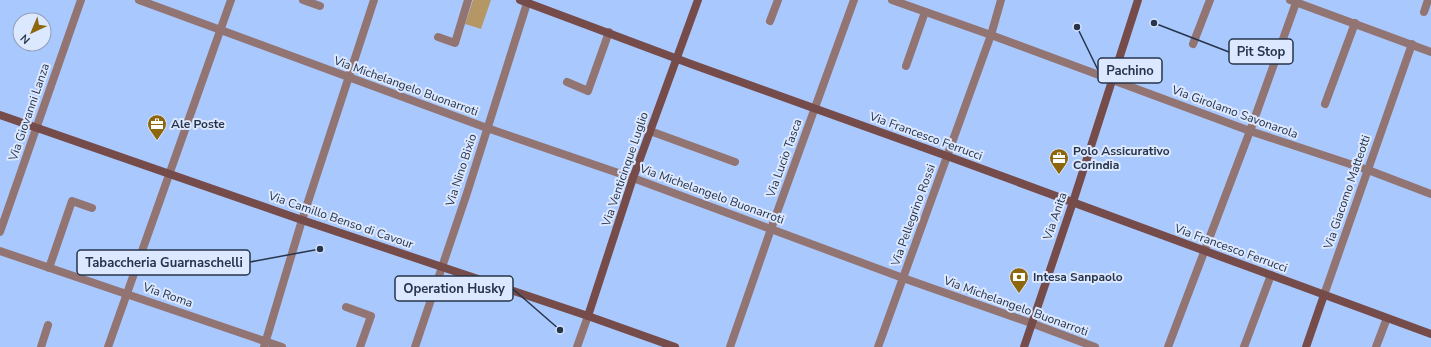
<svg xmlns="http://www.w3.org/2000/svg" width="1431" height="347" font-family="'Nunito Sans',sans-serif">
  <rect width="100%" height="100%" fill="#a9c8fe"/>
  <polygon fill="#b49765" points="473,0 491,0 481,29 465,24"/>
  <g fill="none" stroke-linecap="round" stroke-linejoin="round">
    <g stroke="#927472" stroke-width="8">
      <polyline points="139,0 487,128 633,178 903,278 1031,323 1095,347"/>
      <polyline points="303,0 320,6"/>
      <polyline points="892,0 991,35 1250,131 1368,170 1431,194"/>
      <polyline points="1290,0 1431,52"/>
      <polyline points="1424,12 1428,0"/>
      <polyline points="770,21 778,0"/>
      <polyline points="438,37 455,43 468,0"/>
      <polyline points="1193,44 1210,0"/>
      <polyline points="906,66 925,12"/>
      <polyline points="567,82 588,91 609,32"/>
      <polyline points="1325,104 1355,23"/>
      <polyline points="650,131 735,162"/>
      <polyline points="0,232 81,0"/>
      <polyline points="0,251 282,347"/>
      <polyline points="49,268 72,201 92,208"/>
      <polyline points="1324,295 1412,44"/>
      <polyline points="346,307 371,316 360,347"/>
      <polyline points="41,347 48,325"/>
      <polyline points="108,347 231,0"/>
      <polyline points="264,347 302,220 374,0"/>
      <polyline points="415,347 467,193 528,0"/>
      <polyline points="577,347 588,316"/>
      <polyline points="730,347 771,229 854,0"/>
      <polyline points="878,347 991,35 1001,0"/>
      <polyline points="1168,347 1250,131 1297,0"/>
      <polyline points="1244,347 1271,275"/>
      <polyline points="1376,347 1387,318"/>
    </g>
    <g stroke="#764c4b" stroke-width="8">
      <polyline points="520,0 691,64 947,156 1431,334"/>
      <polyline points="0,115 302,220 588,316 675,347"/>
      <polyline points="588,316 633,178 698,0"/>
      <polyline points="1024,347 1073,202 1138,0"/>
      <polyline points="1306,347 1324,295"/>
    </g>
  </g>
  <defs>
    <symbol id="office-pin" viewBox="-11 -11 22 30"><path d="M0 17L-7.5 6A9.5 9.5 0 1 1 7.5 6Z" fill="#8e670c" stroke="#dbe8ff"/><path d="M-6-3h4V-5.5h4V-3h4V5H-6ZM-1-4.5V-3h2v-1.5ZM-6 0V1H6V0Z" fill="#fff"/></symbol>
    <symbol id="bank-pin" viewBox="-11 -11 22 30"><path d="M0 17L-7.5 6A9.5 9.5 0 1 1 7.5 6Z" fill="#8e670c" stroke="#dbe8ff"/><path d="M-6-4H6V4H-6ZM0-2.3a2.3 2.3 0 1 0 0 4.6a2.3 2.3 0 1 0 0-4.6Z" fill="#fff"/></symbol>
  </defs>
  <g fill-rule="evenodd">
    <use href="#office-pin" x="146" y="113" width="22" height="30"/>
    <use href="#office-pin" x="1048" y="147" width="22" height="30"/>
    <use href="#bank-pin" x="1008" y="266" width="22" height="30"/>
  </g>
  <g text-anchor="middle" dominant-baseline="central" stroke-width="4" stroke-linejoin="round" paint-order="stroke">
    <g font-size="12" fill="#273449" stroke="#dbe8ff">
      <text transform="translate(406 86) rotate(20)">Via Michelangelo Buonarroti</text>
      <text transform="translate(29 112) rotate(-71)">Via Giovanni Lanza</text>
      <text transform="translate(1235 112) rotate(20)">Via Girolamo Savonarola</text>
      <text transform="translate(926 136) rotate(20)">Via Francesco Ferrucci</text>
      <text transform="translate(784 158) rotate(-70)">Via Lucio Tasca</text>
      <text transform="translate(625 169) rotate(-71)">Via Venticinque Luglio</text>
      <text transform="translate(461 170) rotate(-72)">Via Nino Bixio</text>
      <text transform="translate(1347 192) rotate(-71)">Via Giacomo Matteotti</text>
      <text transform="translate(712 194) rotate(20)">Via Michelangelo Buonarroti</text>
      <text transform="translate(913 215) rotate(-70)">Via Pellegrino Rossi</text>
      <text transform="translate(1055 216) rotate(-71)">Via Anita</text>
      <text transform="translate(341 220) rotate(19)">Via Camillo Benso di Cavour</text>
      <text transform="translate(1231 248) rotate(20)">Via Francesco Ferrucci</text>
      <text transform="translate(168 295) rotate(19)">Via Roma</text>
      <text transform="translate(1016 306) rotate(20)">Via Michelangelo Buonarroti</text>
    </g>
    <g font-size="12" font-weight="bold" fill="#273449" stroke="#dbe8ff" text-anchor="start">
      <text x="171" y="124">Ale Poste</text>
      <text x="1073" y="151">Polo Assicurativo<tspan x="1073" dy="14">Corindia</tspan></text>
      <text x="1033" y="277">Intesa Sanpaolo</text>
    </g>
  </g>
  <path fill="none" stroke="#273449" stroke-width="1.5" d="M1154 23L1229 52M1077 27L1098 70M320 249L250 262M560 330L513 289"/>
  <g fill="#273449" stroke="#dbe8ff" stroke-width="1.5">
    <circle cx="1154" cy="23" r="4"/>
    <circle cx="1077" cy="27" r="4"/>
    <circle cx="320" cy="249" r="4"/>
    <circle cx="560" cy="330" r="4"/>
  </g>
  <g fill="#dbe8ff" stroke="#273449" stroke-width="1.5">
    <rect x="1229" y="39" width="64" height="25" rx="4"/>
    <rect x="1098" y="58" width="64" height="25" rx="4"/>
    <rect x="77" y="250" width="173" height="25" rx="4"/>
    <rect x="395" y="276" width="118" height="25" rx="4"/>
  </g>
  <g font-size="13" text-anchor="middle" font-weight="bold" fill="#273449">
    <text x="1261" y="56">Pit Stop</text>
    <text x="1130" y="75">Pachino</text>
    <text x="164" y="267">Tabaccheria Guarnaschelli</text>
    <text x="454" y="293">Operation Husky</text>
  </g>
  <g transform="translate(32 32) rotate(224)"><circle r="19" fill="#dbe8ff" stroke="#93a0b6"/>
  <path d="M0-3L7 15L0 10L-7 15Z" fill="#8e670c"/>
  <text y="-6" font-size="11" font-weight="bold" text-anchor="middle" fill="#273449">N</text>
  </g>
</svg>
